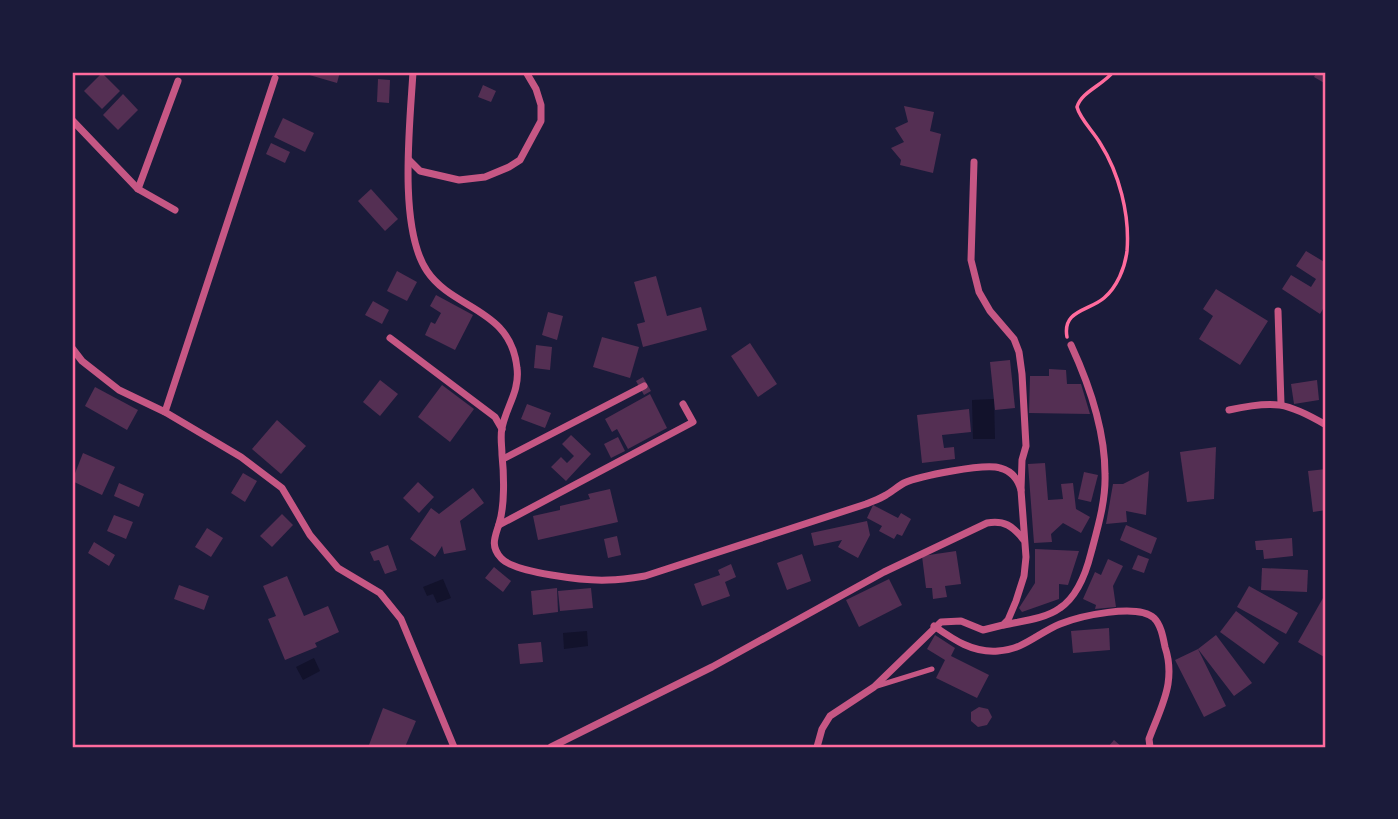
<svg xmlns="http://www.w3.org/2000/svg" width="1398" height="819" font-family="'Asap Condensed',sans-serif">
  <rect width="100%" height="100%" fill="#1b1b3a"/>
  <g fill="#12122b">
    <polygon points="994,399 995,439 973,439 972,400"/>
    <polygon points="443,579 451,598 437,603 433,594 427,596 423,587"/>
    <polygon points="587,631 588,646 564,649 563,633"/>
    <polygon points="314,658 320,671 303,680 296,667"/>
  </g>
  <g fill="#542f53">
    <polygon points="299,72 340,72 337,83"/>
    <polygon points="1317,72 1326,72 1326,84 1314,77"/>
    <polygon points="102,73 120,91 102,109 84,91"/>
    <polygon points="378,79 390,80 389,103 377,102"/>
    <polygon points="483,85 496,91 491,102 478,97"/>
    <polygon points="123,94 138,110 118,130 103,115"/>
    <polygon points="904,106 934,112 930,131 941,134 933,173 900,165 901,160 891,148 904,142 895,128 908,122"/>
    <polygon points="283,118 314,133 305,152 274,137"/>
    <polygon points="271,143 290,152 285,163 266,154"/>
    <polygon points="371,189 398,219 385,231 358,201"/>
    <polygon points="1306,251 1326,263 1326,304 1320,314 1282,289 1291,275 1311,287 1316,279 1296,266"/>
    <polygon points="397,271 417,282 407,301 387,291"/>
    <polygon points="656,276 667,316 701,307 707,330 643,347 637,324 645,322 634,282"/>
    <polygon points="1216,289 1268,321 1240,365 1199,339 1213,316 1203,309"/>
    <polygon points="436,295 473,315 455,350 425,335 431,322 435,324 441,313 430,306"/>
    <polygon points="373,301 389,310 382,324 365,315"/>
    <polygon points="548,312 563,316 557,340 542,335"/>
    <polygon points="602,337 639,347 630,378 593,367"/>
    <polygon points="750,343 777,384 758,397 731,356"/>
    <polygon points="536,345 552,347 550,370 534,368"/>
    <polygon points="1010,360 1015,408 995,410 990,362"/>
    <polygon points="1049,369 1066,370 1067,384 1081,384 1090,414 1029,413 1030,376 1049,376"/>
    <polygon points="643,377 651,391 644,395 636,381"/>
    <polygon points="380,380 398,394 380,416 363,402"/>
    <polygon points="1317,380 1319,400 1294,404 1291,384"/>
    <polygon points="442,385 474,409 450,442 418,417"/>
    <polygon points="95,387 138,410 127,430 85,406"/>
    <polygon points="650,394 667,428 628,449 617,429 612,432 605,419"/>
    <polygon points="527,404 551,413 545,428 521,419"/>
    <polygon points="969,409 971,432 942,435 944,448 954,447 955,459 922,463 917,415"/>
    <polygon points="277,420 306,446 281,474 252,449"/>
    <polygon points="571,435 591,454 566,481 551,467 561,457 567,463 574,456 562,444"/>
    <polygon points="618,437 625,451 611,458 604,444"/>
    <polygon points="1216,447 1214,499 1187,502 1180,452"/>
    <polygon points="83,453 115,467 102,495 72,481"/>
    <polygon points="1045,463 1048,500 1063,499 1061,484 1073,483 1076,509 1090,517 1081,533 1063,523 1051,534 1052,542 1034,543 1028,464"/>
    <polygon points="1326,469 1326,510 1313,512 1308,471"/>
    <polygon points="1149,471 1146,515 1126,511 1127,522 1106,524 1113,484 1123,484"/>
    <polygon points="1084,472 1098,475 1091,502 1078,499"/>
    <polygon points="243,473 257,481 245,502 231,493"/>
    <polygon points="418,482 434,497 419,513 403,498"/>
    <polygon points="119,483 144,494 139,507 114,496"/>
    <polygon points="473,488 484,503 460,521 466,550 444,554 442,546 435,557 410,539 431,508 439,514"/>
    <polygon points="610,489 618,522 538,540 533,516 560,510 560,506 590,499 588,494"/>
    <polygon points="873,505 898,518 901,513 911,519 902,536 897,534 894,539 879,531 882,526 867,518"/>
    <polygon points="282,514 293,525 272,547 260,536"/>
    <polygon points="114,515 133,522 126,539 107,531"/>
    <polygon points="867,521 870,535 858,558 838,547 842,540 814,546 811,533"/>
    <polygon points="1126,525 1157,538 1151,554 1120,540"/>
    <polygon points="207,528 223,538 211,557 195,547"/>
    <polygon points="617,536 621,555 608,558 604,539"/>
    <polygon points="1292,538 1293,556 1264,559 1263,550 1256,550 1255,541"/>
    <polygon points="94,542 115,555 109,566 88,553"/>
    <polygon points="388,545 397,570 385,574 379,560 374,561 370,552"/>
    <polygon points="1035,549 1079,551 1068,585 1059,584 1059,599 1022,612 1019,608 1035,583"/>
    <polygon points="956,551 961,584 945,586 947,597 933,599 932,588 926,588 922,556"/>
    <polygon points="802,554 811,581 787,590 777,563"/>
    <polygon points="1138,555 1149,559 1144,573 1132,569"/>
    <polygon points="1108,559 1123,566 1113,586 1116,607 1095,609 1096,605 1083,599 1095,572 1101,575"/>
    <polygon points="731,564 736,577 725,582 730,596 702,606 694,584 720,575 718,570"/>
    <polygon points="494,567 511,581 503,592 485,578"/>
    <polygon points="1262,568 1308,570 1307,592 1261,590"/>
    <polygon points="287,576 304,616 328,606 339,632 315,643 317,647 285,660 268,619 276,616 263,586"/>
    <polygon points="889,579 902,605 859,627 846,600"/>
    <polygon points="179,585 209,596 204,610 174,599"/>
    <polygon points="1249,586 1298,613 1286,634 1237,607"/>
    <polygon points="557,588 558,612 533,615 531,591"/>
    <polygon points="591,588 593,608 560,611 558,591"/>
    <polygon points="1323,598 1326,600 1326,658 1298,642"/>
    <polygon points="1236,611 1279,643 1264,664 1220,632"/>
    <polygon points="1109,628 1110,650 1073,653 1071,631"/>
    <polygon points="935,635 955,648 951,656 989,675 977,698 936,678 945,660 927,649"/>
    <polygon points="1216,635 1252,683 1234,696 1198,649 1226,706 1204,717 1175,660 1198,649"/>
    <polygon points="541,642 543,662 520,664 518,644"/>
    <polygon points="979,707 988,709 992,717 987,725 978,727 971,721 971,712"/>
    <polygon points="383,708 416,721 405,747 375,747 369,745"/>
    <polygon points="1114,740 1122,747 1108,747"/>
  </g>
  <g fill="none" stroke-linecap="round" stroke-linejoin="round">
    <path stroke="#ff6b9d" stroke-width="3.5" d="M1067 337C1062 310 1089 311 1104 298 1117 287 1125 268 1127 251 1130 214 1119 173 1100 143 1093 131 1080 119 1077 107 1081 92 1103 85 1113 72"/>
    <polyline stroke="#c65784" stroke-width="5" points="877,686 932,669"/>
    <g stroke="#c65784" stroke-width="7">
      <path d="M413 72C410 123 398 228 427 271 453 310 511 308 517 368 520 391 506 407 502 428 500 437 502 446 502 455 504 474 505 506 499 524 495 537 490 546 501 558 514 573 587 581 608 580 620 580 633 578 645 576L866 504C873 501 880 499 886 495 893 491 898 486 904 483 919 476 985 463 1000 468 1012 471 1018 479 1021 490"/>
      <polyline points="72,120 138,189 175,210"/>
      <polyline points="409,160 420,171 459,180 485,177 509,167 520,160 541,121 541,105 536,89 526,72"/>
      <polyline points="138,189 178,81"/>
      <polyline points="1278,311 1281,404"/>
      <polyline points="390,338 495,417 502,429"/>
      <polyline points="72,348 82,361 119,390 165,412 241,457 282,488 310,535 338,568 380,593 401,619 454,747"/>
      <path d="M1229 410C1274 400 1287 402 1326 425"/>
      <polyline points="165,412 275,78"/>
      <polyline points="503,459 644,386"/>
      <polyline points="499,525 693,422 683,404"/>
      <path d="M1004 625C1022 621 1045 619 1060 608 1078 596 1086 573 1091 553 1098 527 1106 500 1105 474 1105 430 1089 384 1071 345"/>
      <path d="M934 626C954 640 973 653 998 651 1023 650 1038 633 1060 624 1080 616 1137 603 1154 618 1161 625 1163 637 1165 647 1169 659 1170 671 1168 684 1165 703 1155 722 1149 739L1150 747"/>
      <path d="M551 747 712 667 884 572 987 523C1004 520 1013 526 1023 539"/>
      <polyline points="817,747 822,729 830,716 874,687 941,622 961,621 983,630 1003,625 1008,620 1016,601 1024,576 1026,557 1021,490 1022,460 1026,446 1022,374 1019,352 1014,339 990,311 979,292 971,260 974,162"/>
    </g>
  </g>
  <rect width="1398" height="819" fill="none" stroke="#1b1b3a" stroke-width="147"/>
  <rect x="74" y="74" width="1250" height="672" fill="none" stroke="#ff6b9d" stroke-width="2.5"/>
</svg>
